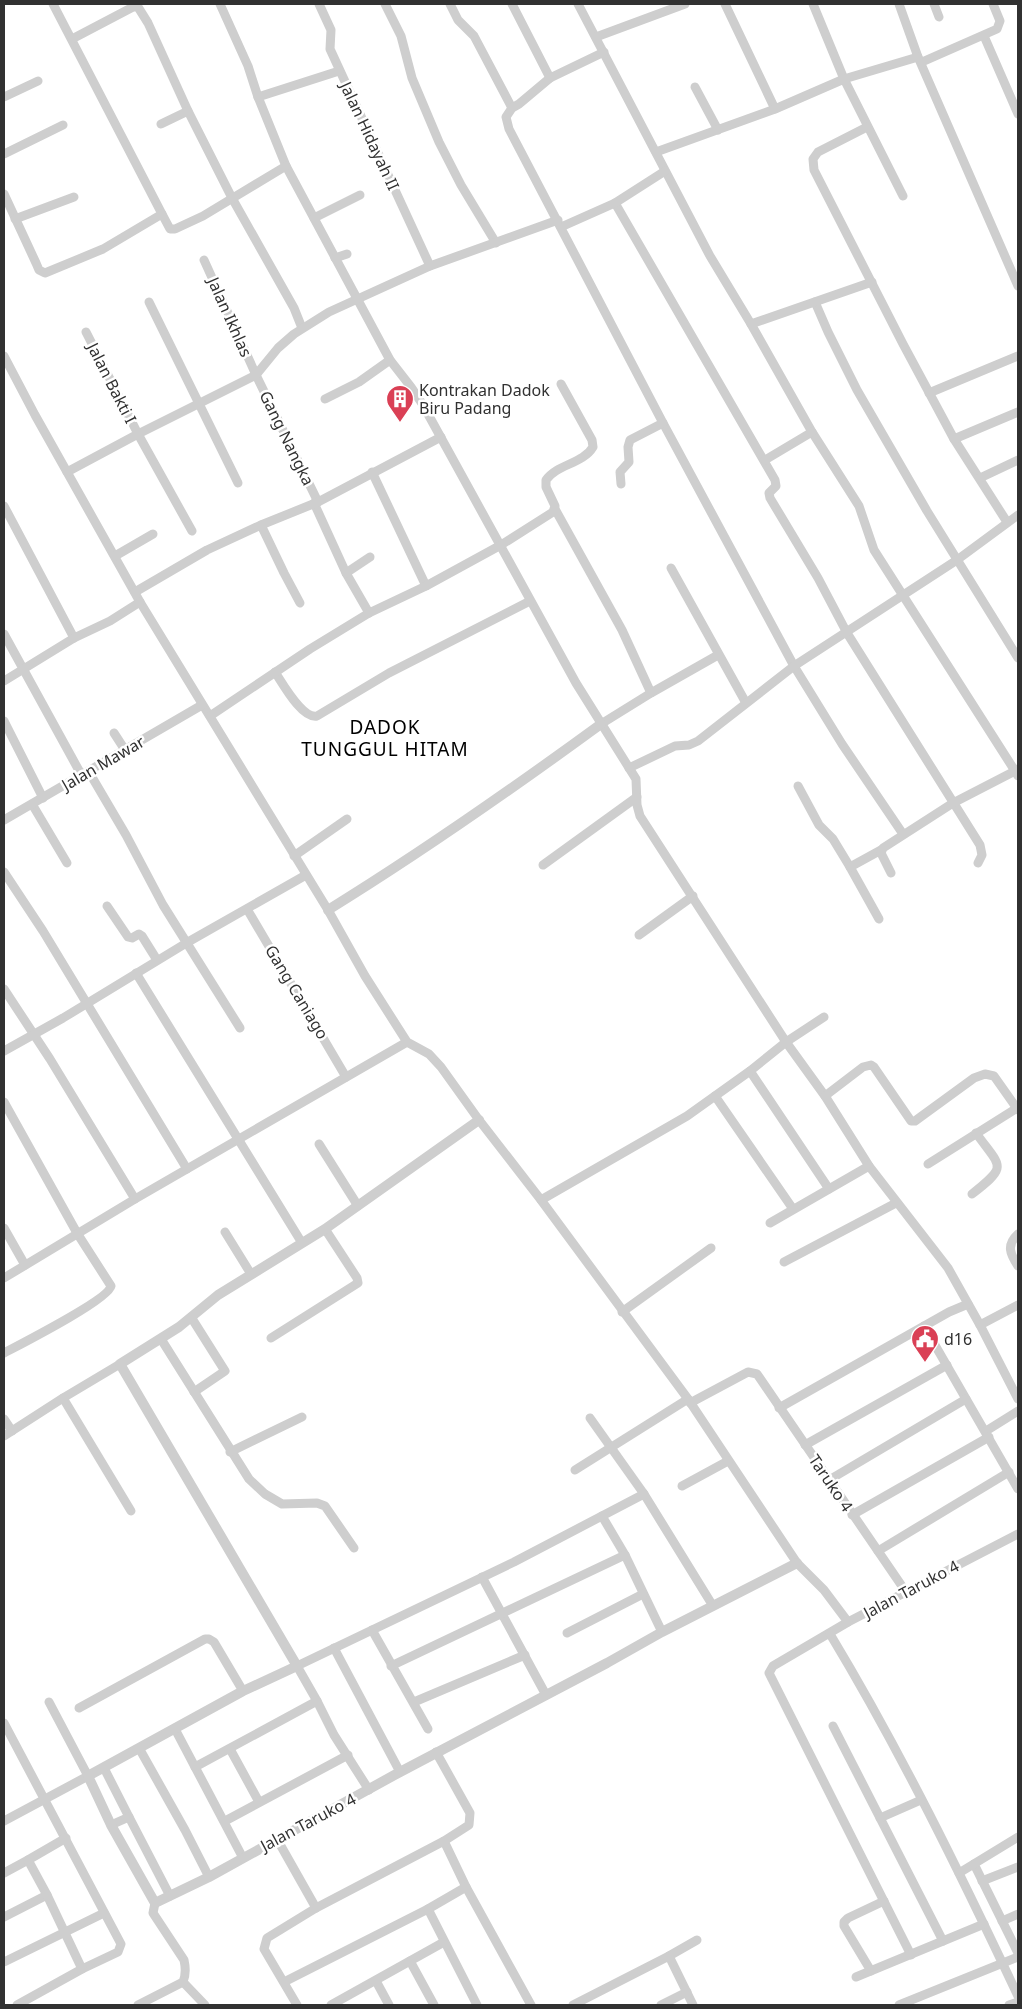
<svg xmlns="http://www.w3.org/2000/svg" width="1022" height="2009" font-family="'Noto Sans',sans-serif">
  <rect width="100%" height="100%" fill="#fff"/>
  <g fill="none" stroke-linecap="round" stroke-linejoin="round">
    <g stroke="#cecece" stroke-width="9">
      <polyline points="53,4 162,214"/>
      <polyline points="220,4 248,66 258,97 286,166 390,360 411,387 423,405 576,683 636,779 637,805 640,816 786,1042 825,1096 869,1166 948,1268 980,1325 1018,1305"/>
      <polyline points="319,4 331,30 330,49 430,266"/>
      <polyline points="385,4 401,36 412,78 439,142 461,185 496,243"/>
      <polyline points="450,4 458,20 474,36 512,108"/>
      <polyline points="512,4 550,78"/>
      <polyline points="578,4 710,256 751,324 812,432 859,506 874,550 1015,771 1018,769"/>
      <polyline points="725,4 775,109"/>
      <polyline points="813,4 844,79 903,196"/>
      <polyline points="899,4 918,57 1018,286"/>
      <polyline points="934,4 939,17"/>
      <polyline points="984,36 1018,114"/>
      <polyline points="596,37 685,4"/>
      <polyline points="72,39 133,7 138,7 148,23 188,111"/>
      <polyline points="604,52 550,78 519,104 512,108 506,117 509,129 663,423 794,666 842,744 903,834"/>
      <polyline points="922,62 997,29 1000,21 993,4"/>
      <polyline points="695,87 718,130"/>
      <polyline points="4,97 38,81"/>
      <polyline points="258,97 339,71"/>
      <polyline points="161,124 188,111 232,198 294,308 302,328"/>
      <polyline points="867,127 818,152 813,159 814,170 903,344 954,439 1007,522"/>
      <polyline points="656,152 775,109 844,79 918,57"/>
      <polyline points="4,154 63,125"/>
      <polyline points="4,194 36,263 39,270 45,273 103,249 162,214 170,229 175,229 203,216 286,166"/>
      <polyline points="615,203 775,480 776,486 769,493 770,498 818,578 847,633 980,845 982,855 978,863"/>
      <polyline points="314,218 360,195"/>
      <polyline points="15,219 74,197"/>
      <polyline points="561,227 615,203 665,171"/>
      <polyline points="335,258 347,254"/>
      <polyline points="204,260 256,375 318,502"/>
      <polyline points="149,302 238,483"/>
      <polyline points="815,302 828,332 857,390 927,511 1018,658"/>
      <polyline points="751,324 872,282"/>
      <polyline points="86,332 138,434 192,531"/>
      <polyline points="4,356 35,415 140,602 328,910 365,976 407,1042 429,1054 441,1067 479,1120 541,1200 688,1399 797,1563 824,1590 848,1622 1018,1534"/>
      <polyline points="929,393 1018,356"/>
      <polyline points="325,399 359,382 390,360"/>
      <polyline points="954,439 1018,412"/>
      <polyline points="765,460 812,432"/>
      <polyline points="67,472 138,434 256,375 278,348 294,334 329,312 430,266 558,220"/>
      <polyline points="372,472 426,586"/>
      <polyline points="980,478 1018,460"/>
      <polyline points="621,484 620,472 629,462 628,447 630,440 663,423"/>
      <polyline points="314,503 346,573 369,613"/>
      <polyline points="4,506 74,638"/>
      <polyline points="555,509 622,630 651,693"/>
      <polyline points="261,525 284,573 300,603"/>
      <polyline points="115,556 153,534"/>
      <polyline points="671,568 746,703"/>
      <polyline points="346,573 370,557"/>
      <polyline points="135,592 207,550 261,525 318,502 441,437"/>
      <polyline points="4,634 82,776"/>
      <path d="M275 672C283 684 302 719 317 716L389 673 530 601"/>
      <polyline points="4,681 74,638 110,621 140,602"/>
      <path d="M210 716 310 649 369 613 426 586 501 545 553 512 555 506 546 487V480C557 464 583 464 593 447L592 440 561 384"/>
      <polyline points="4,721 43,798"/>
      <polyline points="601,724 651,693 718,655"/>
      <polyline points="114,733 125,750"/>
      <polyline points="629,768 675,746 689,745 698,741 794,666 957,560 1018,515"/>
      <polyline points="89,772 126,835 163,905 240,1028"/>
      <polyline points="798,786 819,825 833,839 850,867 879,919"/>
      <polyline points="32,804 67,863"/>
      <polyline points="4,820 202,705"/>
      <polyline points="294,856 347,819"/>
      <polyline points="543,865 637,797"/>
      <polyline points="850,867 881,850"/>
      <polyline points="4,872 43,931 187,1169"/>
      <polyline points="891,873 881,853 883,848 953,803 1015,771 1018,776"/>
      <polyline points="107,906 128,937 132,938 139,934 142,936 157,960"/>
      <polyline points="247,909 346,1077"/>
      <polyline points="639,935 693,896"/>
      <polyline points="136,973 302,1243"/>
      <polyline points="4,989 50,1059 135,1199"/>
      <polyline points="4,1051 63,1018 188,942 306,875"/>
      <polyline points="750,1071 829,1189"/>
      <polyline points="715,1096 793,1209"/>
      <polyline points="825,1096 863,1067 871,1065 874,1067 911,1121 915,1121 974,1078 985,1074 994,1076 1018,1110"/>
      <path d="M4 1102 77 1233 111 1286C109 1299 21 1344 4 1353"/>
      <polyline points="319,1144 358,1206"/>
      <polyline points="928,1164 1017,1108"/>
      <path d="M972 1194C1009 1165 1001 1168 976 1133"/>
      <polyline points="541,1200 687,1116 750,1071 786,1042 824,1017"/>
      <polyline points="770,1223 869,1166"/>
      <polyline points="4,1228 25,1265"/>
      <polyline points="225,1232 251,1274"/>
      <path d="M1018 1234C1006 1245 1010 1254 1018 1266"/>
      <polyline points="784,1262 896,1203"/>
      <polyline points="4,1278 135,1199 407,1042"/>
      <polyline points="622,1312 711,1248"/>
      <polyline points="191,1317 225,1371 194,1392"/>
      <polyline points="980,1325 1018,1399"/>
      <polyline points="924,1326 1018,1489"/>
      <polyline points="271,1338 358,1283 357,1278 325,1229"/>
      <polyline points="161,1339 249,1479 265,1494 282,1504 317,1503 325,1506 354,1548"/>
      <polyline points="63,1398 131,1511"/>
      <polyline points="690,1403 748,1372 757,1374 906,1592"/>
      <polyline points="779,1408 949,1312 968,1304"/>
      <polyline points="590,1418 644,1494"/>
      <polyline points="4,1419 12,1431"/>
      <polyline points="986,1431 1018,1411"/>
      <polyline points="4,1436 63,1398 120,1364"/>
      <polyline points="805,1445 947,1365"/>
      <polyline points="230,1452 302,1417"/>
      <polyline points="575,1470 688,1399"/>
      <polyline points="829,1480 966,1399"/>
      <polyline points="682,1486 728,1461"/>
      <polyline points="852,1515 989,1437"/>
      <polyline points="602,1516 625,1555 662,1632"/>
      <polyline points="878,1551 1009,1472"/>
      <polyline points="482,1577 546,1695"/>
      <polyline points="848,1622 773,1666 769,1673 911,1955"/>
      <polyline points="372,1630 428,1729"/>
      <polyline points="567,1633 643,1594"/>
      <path d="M830 1634C900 1750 960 1873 1018 1996"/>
      <polyline points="334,1648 400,1772"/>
      <polyline points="391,1666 625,1555"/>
      <polyline points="317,1701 297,1666 514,1562 644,1494 713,1606"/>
      <polyline points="414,1702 525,1655"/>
      <polyline points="79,1708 205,1639 209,1639 214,1642 243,1691"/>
      <polyline points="4,1723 121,1944 118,1952 82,1969"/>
      <polyline points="833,1726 943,1941"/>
      <polyline points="175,1729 243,1858"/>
      <polyline points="139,1748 185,1830 209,1877"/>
      <polyline points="230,1749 259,1802"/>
      <polyline points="195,1767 317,1701 334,1735 369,1790"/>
      <polyline points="104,1768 129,1817 111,1825"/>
      <polyline points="129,1817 170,1896"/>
      <polyline points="880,1818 921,1800"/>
      <polyline points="4,1821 88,1776 49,1702"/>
      <polyline points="225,1821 348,1755"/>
      <polyline points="277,1839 316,1908"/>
      <polyline points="444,1841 466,1887 531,2005"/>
      <polyline points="974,1864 1018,1953"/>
      <polyline points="4,1873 28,1860"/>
      <polyline points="959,1873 1018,1837"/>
      <polyline points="982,1881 1018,1867"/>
      <polyline points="466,1887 428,1909 477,2005"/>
      <polyline points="4,1917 47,1895"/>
      <polyline points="1002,1921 1018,1914"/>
      <polyline points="669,1956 697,1940"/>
      <polyline points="410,1961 434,2005"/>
      <polyline points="4,1962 104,1913"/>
      <polyline points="871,1971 844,1926 844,1922 848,1918 884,1901"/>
      <polyline points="856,1977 984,1924"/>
      <polyline points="376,1981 389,2005"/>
      <polyline points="183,1982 205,2005"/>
      <polyline points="284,1982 428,1909"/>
      <polyline points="17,2005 82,1969 47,1895 28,1860 66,1838"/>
      <path d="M138 2005 183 1982C186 1975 186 1969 184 1960L153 1913 155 1903"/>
      <polyline points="297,2005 264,1949 267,1938 316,1908 444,1841 469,1825 470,1813 436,1752"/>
      <polyline points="331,2005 444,1942"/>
      <polyline points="573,2005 669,1956 693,2005"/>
      <polyline points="661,2005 687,1992"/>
      <polyline points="899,2005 1018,1957"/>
      <polyline points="1009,2005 1018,2002"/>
    </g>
    <g stroke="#cecece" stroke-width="10">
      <path d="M328 910C422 852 512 789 601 724"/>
      <polyline points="479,1120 325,1229 218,1295 179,1327 120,1364 297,1666 243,1691 88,1776 111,1825 155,1903 209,1877 400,1772 607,1663 662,1632 797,1563"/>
    </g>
  </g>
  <defs>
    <symbol id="building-pin" viewBox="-11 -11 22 30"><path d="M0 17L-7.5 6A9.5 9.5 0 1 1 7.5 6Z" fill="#da4055" stroke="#fff"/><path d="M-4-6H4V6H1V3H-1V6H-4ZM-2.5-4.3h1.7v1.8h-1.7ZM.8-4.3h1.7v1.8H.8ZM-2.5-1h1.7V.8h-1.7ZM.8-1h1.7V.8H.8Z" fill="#fff"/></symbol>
    <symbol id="civic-pin" viewBox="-11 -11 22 30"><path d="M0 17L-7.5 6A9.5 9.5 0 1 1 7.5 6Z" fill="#da4055" stroke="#fff"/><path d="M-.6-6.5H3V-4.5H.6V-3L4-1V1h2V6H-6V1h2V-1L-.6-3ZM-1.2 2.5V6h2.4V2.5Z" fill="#fff"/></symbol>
  </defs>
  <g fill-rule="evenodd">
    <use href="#building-pin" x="384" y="383" width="32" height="43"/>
    <use href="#civic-pin" x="909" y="1323" width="32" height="43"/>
  </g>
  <g text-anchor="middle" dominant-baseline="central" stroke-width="5" stroke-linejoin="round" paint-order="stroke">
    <g font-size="16" fill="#313131" stroke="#fff">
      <text transform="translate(370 136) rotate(65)">Jalan Hidayah II</text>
      <text transform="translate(230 317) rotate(66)">Jalan Ikhlas</text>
      <text transform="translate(112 383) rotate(63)">Jalan Bakti I</text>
      <text transform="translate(287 438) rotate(64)">Gang Nangka</text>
      <text transform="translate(103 763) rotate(-30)">Jalan Mawar</text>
      <text transform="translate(297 992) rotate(59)">Gang Caniago</text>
      <text transform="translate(831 1483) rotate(56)">Taruko 4</text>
      <text transform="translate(911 1589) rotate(-28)">Jalan Taruko 4</text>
      <text transform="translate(308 1822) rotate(-28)">Jalan Taruko 4</text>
    </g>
    <g font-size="16" fill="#313131" stroke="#fff" text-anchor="start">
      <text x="419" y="390">Kontrakan Dadok<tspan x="419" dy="18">Biru Padang</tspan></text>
      <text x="944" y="1339">d16</text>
    </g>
    <g font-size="19" letter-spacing="1" fill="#000" stroke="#fff">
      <text x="385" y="727">DADOK<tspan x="385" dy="22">TUNGGUL HITAM</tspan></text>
    </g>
  </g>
  <rect width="1022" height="2009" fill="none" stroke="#313131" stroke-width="10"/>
</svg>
